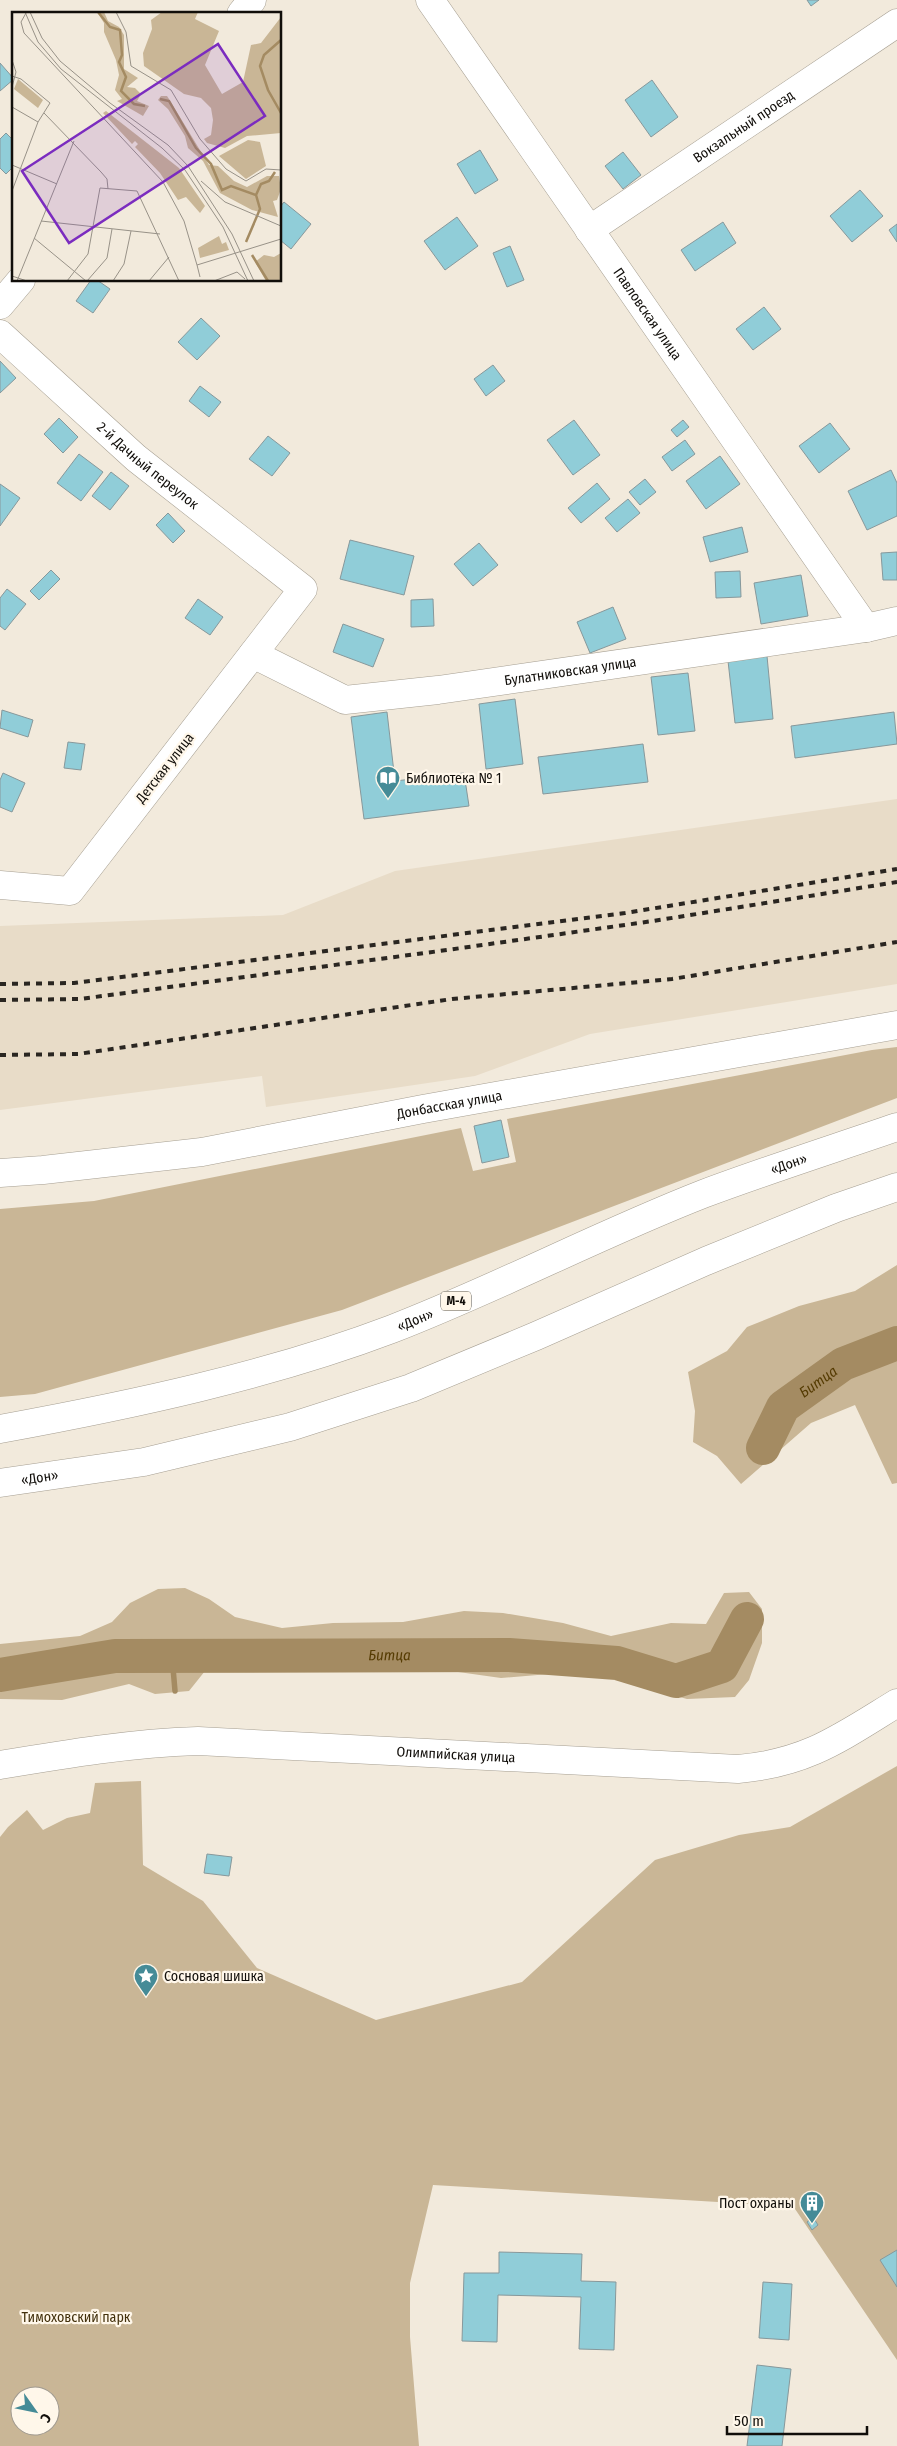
<svg xmlns="http://www.w3.org/2000/svg" width="897" height="2446" font-family="'Fira Sans Condensed',sans-serif">
  <rect width="100%" height="100%" fill="#f2eadc"/>
  <polygon fill="#e8dcc8" points="897,799 897,984 590,1034 475,1076 266,1107 262,1076 0,1110 0,926 283,915 395,871"/>
  <g fill="#c9b696" fill-rule="evenodd">
    <polygon points="897,1047 897,1098 342,1310 35,1394 0,1397 0,1209 94,1201 461,1128 473,1171 516,1162 507,1119 872,1050"/>
    <polygon points="897,1265 897,1483 892,1484 855,1405 811,1423 741,1484 717,1456 693,1442 695,1411 688,1372 727,1351 747,1327 799,1306 855,1291"/>
    <polygon points="185,1588 209,1599 235,1617 282,1628 333,1623 403,1622 464,1611 503,1613 563,1623 611,1636 671,1623 706,1624 724,1593 749,1592 762,1609 762,1643 749,1680 735,1697 687,1699 654,1690 628,1678 573,1672 501,1678 444,1670 364,1667 309,1671 205,1671 189,1691 155,1694 129,1684 62,1700 0,1699 0,1644 80,1636 112,1622 130,1603 158,1589"/>
    <path d="M897 1766V2360L791 2203 787 2206 433 2185 410 2283V2337L419 2446H0V1837L8 1827 27 1810 43 1830 67 1818 90 1813 95 1783 141 1781 143 1865 203 1901 257 1968 376 2020 522 1982 655 1860 739 1835 790 1827ZM20 2396H50V2426H20Z"/>
  </g>
  <g fill="none" stroke-linecap="round" stroke-linejoin="round">
    <polyline stroke="#a48b62" stroke-width="5.5" points="172,1656 175,1691"/>
    <g stroke="#a48b62" stroke-width="34">
      <path id="s1" d="M763 1448 783 1407 843 1364 897 1343"/>
      <path id="s2" d="M0 1675 115 1656 509 1655 617 1663 676 1681 722 1666 747 1619"/>
    </g>
  </g>
  <g fill="#90cdd8" stroke="#87989b">
    <polygon points="807,0 819,0 811,6"/>
    <polygon points="0,63 14,79 0,91"/>
    <polygon points="652,80 678,117 651,137 625,100"/>
    <polygon points="6,133 14,141 14,166 6,174 0,168 0,139"/>
    <polygon points="480,150 498,180 475,194 457,164"/>
    <polygon points="623,152 641,175 623,189 605,166"/>
    <polygon points="860,190 883,216 852,242 830,216"/>
    <polygon points="284,202 311,224 291,249 280,240 280,207"/>
    <polygon points="457,217 478,246 445,270 424,241"/>
    <polygon points="723,222 736,243 695,271 681,250"/>
    <polygon points="897,224 897,242 889,230"/>
    <polygon points="510,246 524,280 507,287 493,253"/>
    <polygon points="91,280 97,280 110,289 93,313 76,301"/>
    <polygon points="764,307 781,329 753,350 736,329"/>
    <polygon points="201,318 220,336 197,360 178,342"/>
    <polygon points="0,361 16,378 0,393"/>
    <polygon points="493,365 505,381 486,396 474,379"/>
    <polygon points="200,386 221,402 209,417 189,401"/>
    <polygon points="59,418 78,437 63,453 44,434"/>
    <polygon points="574,420 600,455 573,475 547,440"/>
    <polygon points="683,420 689,427 677,437 671,430"/>
    <polygon points="830,423 850,449 819,473 799,446"/>
    <polygon points="268,436 290,453 272,476 249,459"/>
    <polygon points="685,440 695,454 672,471 662,457"/>
    <polygon points="79,454 103,472 81,501 57,483"/>
    <polygon points="720,456 740,484 706,509 686,481"/>
    <polygon points="891,470 897,483 897,516 867,530 848,491"/>
    <polygon points="111,472 129,486 110,510 92,496"/>
    <polygon points="645,479 656,492 640,505 629,492"/>
    <polygon points="597,483 610,499 581,523 568,508"/>
    <polygon points="0,484 20,498 0,526"/>
    <polygon points="628,499 640,513 617,532 605,518"/>
    <polygon points="168,513 185,531 173,543 156,525"/>
    <polygon points="742,527 748,552 710,562 703,537"/>
    <polygon points="350,540 414,556 404,595 340,579"/>
    <polygon points="479,543 498,565 473,586 454,564"/>
    <polygon points="897,552 897,580 883,580 881,553"/>
    <polygon points="51,570 60,579 39,600 30,591"/>
    <polygon points="740,571 741,597 716,598 715,572"/>
    <polygon points="801,575 808,616 761,624 754,583"/>
    <polygon points="7,589 26,604 5,630 0,626 0,598"/>
    <polygon points="198,599 223,617 210,635 185,618"/>
    <polygon points="433,599 434,626 411,627 411,600"/>
    <polygon points="613,607 626,639 590,653 577,622"/>
    <polygon points="343,624 384,639 373,667 333,652"/>
    <polygon points="767,656 773,719 735,723 728,661"/>
    <polygon points="688,673 695,731 658,735 651,677"/>
    <polygon points="515,699 523,764 486,769 479,704"/>
    <polygon points="2,710 33,720 28,737 0,728"/>
    <polygon points="387,712 395,781 464,773 469,806 364,819 351,717"/>
    <polygon points="894,712 897,744 795,758 791,726"/>
    <polygon points="68,742 85,744 81,770 64,768"/>
    <polygon points="643,744 648,782 543,794 538,757"/>
    <polygon points="3,773 25,783 12,812 0,807 0,780"/>
    <polygon points="501,1120 509,1157 482,1163 474,1126"/>
    <polygon points="207,1854 232,1857 229,1876 204,1873"/>
    <polygon points="813,2217 818,2225 812,2230 807,2222"/>
    <polygon points="897,2250 897,2287 880,2260"/>
    <polygon points="499,2252 582,2254 581,2281 616,2282 614,2350 579,2349 581,2297 498,2295 497,2342 462,2341 464,2273 499,2273"/>
    <polygon points="763,2282 792,2284 789,2340 759,2338"/>
    <polygon points="757,2365 791,2369 782,2446 747,2446"/>
  </g>
  <g fill="none" stroke-linecap="round" stroke-linejoin="round">
    <defs>
      <g id="minor">
        <path id="s3" d="M430 0 866 628"/>
        <polyline points="241,14 252,0"/>
        <path id="s4" d="M589 230 897 23"/>
        <polyline points="0,305 21,280"/>
        <path id="s5" d="M0 334 136 458 303 589 70 891 0 885"/>
        <path id="s6" d="M253 654 345 700 438 690 866 628 897 621"/>
        <path id="s7" d="M0 1173 43 1170 202 1152 423 1109 897 1025"/>
        <path id="s8" d="M0 1765C66 1754 132 1743 198 1741L738 1769C807 1763 840 1738 897 1703"/>
      </g>
      <g id="highway">
        <path id="s9" d="M0 1429C131 1405 268 1376 392 1329 498 1288 598 1235 703 1194 767 1170 833 1149 897 1127"/>
        <path id="s10" d="M0 1483 144 1462 290 1427 411 1388 536 1336 706 1261 836 1208 897 1187"/>
      </g>
    </defs>
    <use href="#minor" stroke="#a69f92" stroke-width="29"/>
    <use href="#highway" stroke="#a69f92" stroke-width="29"/>
    <use href="#minor" stroke="#fff" stroke-width="28"/>
    <use href="#highway" stroke="#fff" stroke-width="28"/>
    <g stroke="#2a2621" stroke-width="4" stroke-dasharray="6 6" stroke-linecap="butt">
      <polyline points="0,984 74,983 625,913 897,869"/>
      <polyline points="0,1000 80,999 447,950 653,921 897,882"/>
      <polyline points="0,1055 78,1054 452,999 672,979 897,942"/>
    </g>
  </g>
  <defs>
    <symbol id="library-pin" viewBox="-11 -11 22 30"><path d="M0 17L-7.5 6A9.5 9.5 0 1 1 7.5 6Z" fill="#458b97" stroke="#fff7ea"/><path d="M-6-4Q-3-5.5-.7-3.5V5Q-3 3-6 4ZM6-4Q3-5.5 .7-3.5V5Q3 3 6 4Z" fill="#fff"/></symbol>
    <symbol id="sight-pin" viewBox="-11 -11 22 30"><path d="M0 17L-7.5 6A9.5 9.5 0 1 1 7.5 6Z" fill="#458b97" stroke="#fff7ea"/><path d="M0-6L1.8-2.2L6-1.7L2.9 1.2L3.7 5.4L0 3.3L-3.7 5.4L-2.9 1.2L-6-1.7L-1.8-2.2Z" fill="#fff"/></symbol>
    <symbol id="building-pin" viewBox="-11 -11 22 30"><path d="M0 17L-7.5 6A9.5 9.5 0 1 1 7.5 6Z" fill="#458b97" stroke="#fff7ea"/><path d="M-4-6H4V6H1V3H-1V6H-4ZM-2.5-4.3h1.7v1.8h-1.7ZM.8-4.3h1.7v1.8H.8ZM-2.5-1h1.7V.8h-1.7ZM.8-1h1.7V.8H.8Z" fill="#fff"/></symbol>
  </defs>
  <g fill-rule="evenodd">
    <use href="#library-pin" x="374" y="764" width="28" height="38"/>
    <use href="#sight-pin" x="132" y="1962" width="28" height="38"/>
    <use href="#building-pin" x="798" y="2189" width="28" height="38"/>
  </g>
  <g text-anchor="middle" dominant-baseline="central" stroke-width="4.5" stroke-linejoin="round" paint-order="stroke">
    <rect fill="#fff7ea" stroke="#58544d" stroke-width="1" x="441" y="1291.5" width="30" height="19" rx="4"/>
    <g font-size="12" font-weight="bold" fill="#110e0a">
      <text x="456" y="1301">М-4</text>
    </g>
    <g font-size="14" fill="#110e0a" stroke="#fff7ea">
      <text stroke="none"><textPath href="#s4" startOffset="186">Вокзальный проезд</textPath></text>
      <text stroke="none"><textPath href="#s3" startOffset="382">Павловская улица</textPath></text>
      <text stroke="none"><textPath href="#s5" startOffset="198">2-й Дачный переулок</textPath></text>
      <text stroke="none"><textPath href="#s6" startOffset="330">Булатниковская улица</textPath></text>
      <text transform="translate(165 768) rotate(-52)">Детская улица</text>
      <text stroke="none"><textPath href="#s7" startOffset="455">Донбасская улица</textPath></text>
      <text stroke="none"><textPath href="#s9" startOffset="835">«Дон»</textPath></text>
      <text stroke="none"><textPath href="#s9" startOffset="430">«Дон»</textPath></text>
      <text stroke="none"><textPath href="#s10" startOffset="40">«Дон»</textPath></text>
      <text stroke="none"><textPath href="#s8" startOffset="458">Олимпийская улица</textPath></text>
    </g>
    <g font-size="14" fill="#110e0a" stroke="#fff7ea" text-anchor="start">
      <text x="406" y="778">Библиотека № 1</text>
      <text x="164" y="1976">Сосновая шишка</text>
      <text x="794" y="2203" text-anchor="end">Пост охраны</text>
    </g>
    <g font-size="14" fill="#42300c" stroke="#fff7ea">
      <text x="76" y="2317">Тимоховский парк</text>
    </g>
    <g font-size="15" font-style="italic" fill="#563c03" stroke="#fff7ea">
      <text stroke="none"><textPath href="#s1" startOffset="89">Битца</textPath></text>
      <text stroke="none"><textPath href="#s2" startOffset="391">Битца</textPath></text>
    </g>
  </g>
  <g transform="translate(12 12)">
    <rect width="269" height="269" fill="#f2eadc"/>
    <path d="M85 0H92L96 9 107 15 112 23V57L126 66 115 75 123 76 129 82 125 89 137 94 131 104 105 89 110 87 103 78 107 63 104 48 92 20V11ZM150 0H186L183 7 207 19 193 53 210 82 231 70 239 33 249 31 269 5V121L235 124 213 136 195 131 192 127 199 123 201 108 199 96 189 86 172 82 132 54 131 41 140 17 139 8ZM6 67 31 88 26 96 2 77ZM149 84H155L157 87 197 153 206 154 222 169 235 175 255 164H267L269 177 265 188 261 189 266 205 240 198 208 181 191 149 176 136 173 124 156 97 146 88ZM94 99 167 156 193 194 188 201 174 185 166 188 148 161 123 135 126 132 123 129 120 132 91 101ZM236 128 248 130 254 154 234 167 207 144ZM207 224 210 232 214 230 217 238 188 246 186 236ZM269 241V269H254L243 250 252 243 262 245Z" fill="#c9b696"/>
    <path fill="none" stroke="#a48b62" stroke-width="2.5" d="M86 0 98 15 108 18 110 43 107 50 114 65 109 79 122 92 133 94M269 28 252 43 248 54 256 78 269 101M148 87 157 89 184 136 199 152 210 178 219 174 244 183 248 197 234 230M244 183 249 172 257 169 263 160M240 243 256 269"/>
    <path fill="none" stroke="#989288" stroke-width="1" d="M13 0 26 30 49 57 150 136 173 158 211 215 236 269M18 0 30 26 48 49 98 91 156 133 176 154 220 222 242 269M104 0 114 20 119 54 159 78 188 127 214 157 234 169 254 157 269 158M14 1 9 10 12 21 151 170 172 209 185 253M0 48 4 60 0 75M0 64 9 67 38 91 26 110 0 179M0 95 26 110M32 101 89 160 95 167 96 177M0 153 45 172M189 169 213 190 269 214M29 209 148 222M22 226 74 269M0 264 15 269M188 265 185 253 269 227M5 269 62 129M55 269 76 242 88 176 125 179 167 269M75 269 95 246 100 217M101 269 112 252 119 219M137 269 157 245M202 269 225 260 233 267"/>
    <path fill="#7b2cbf" fill-opacity="0.15" stroke="#7b2cbf" stroke-width="2.5" d="M206 32 253 104 57 231 10 159Z"/>
    <rect width="269" height="269" fill="none" stroke="#110e0a" stroke-width="2.5"/>
  </g>
  <g transform="translate(35 2411) rotate(123)"><circle r="24" fill="#fff7ea" stroke="#a09a90"/>
  <path d="M0-4L9 19L0 12L-9 19Z" fill="#458b97"/>
  <text y="-8" font-size="14" font-weight="bold" text-anchor="middle" fill="#110e0a">С</text>
  </g>
  <path d="M727 2426v8h140v-8" fill="none" stroke="#110e0a" stroke-width="2.5"/>
  <text x="734" y="2426" font-size="15" fill="#110e0a" stroke="#fff7ea" stroke-width="4" paint-order="stroke">50 m</text>
</svg>
